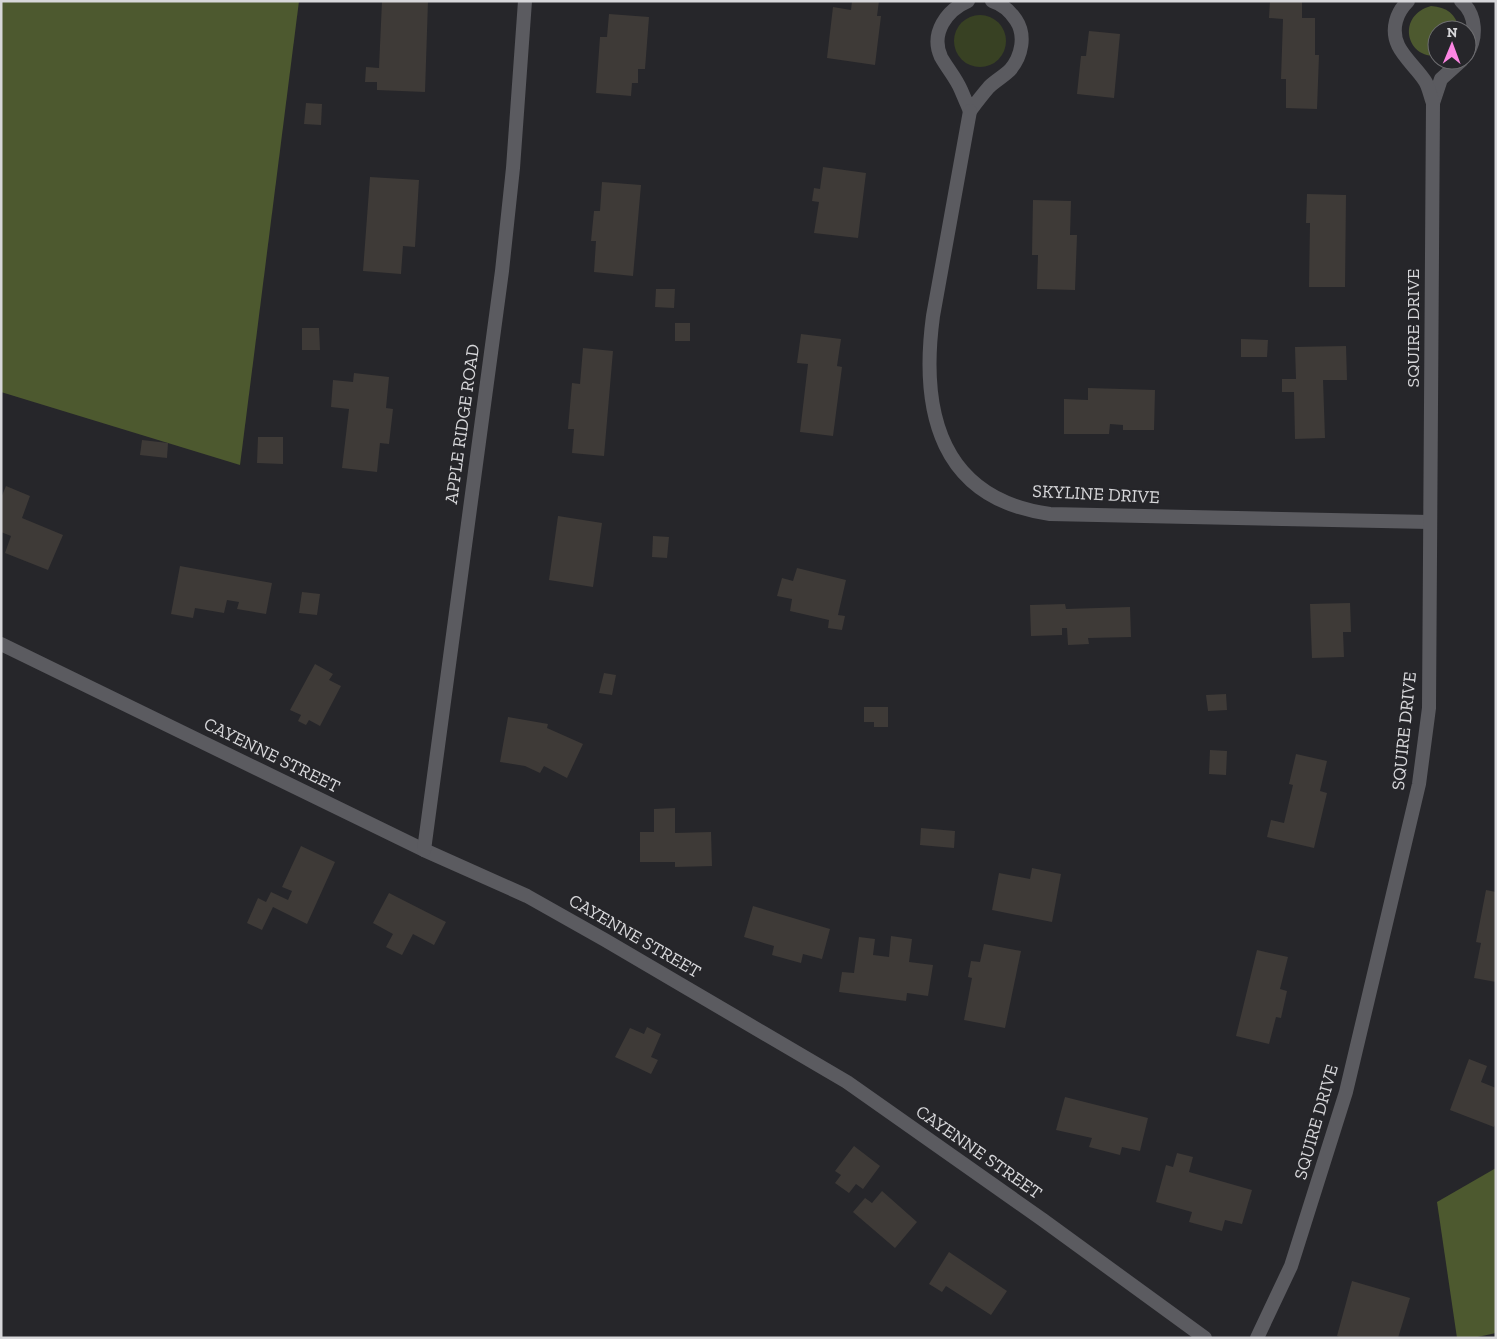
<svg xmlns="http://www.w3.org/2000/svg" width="1497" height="1339" font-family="'Zilla Slab',serif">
  <rect width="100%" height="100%" fill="#26262a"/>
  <circle fill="#384123" cx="980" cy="41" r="26"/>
  <g fill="#4d592f">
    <polygon points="1,1 299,1 240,465 1,392"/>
    <path d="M1431 6C1447 7 1456 14 1459 29L1437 30V56C1405 58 1397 15 1431 6Z"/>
    <polygon points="1496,1168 1496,1333 1473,1338 1457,1338 1437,1202"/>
  </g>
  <g fill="#3e3a37">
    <polygon points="382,1 428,1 425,92 377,90 377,82 365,82 366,67 379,68"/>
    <polygon points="852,1 879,1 877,16 881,16 875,65 827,58 833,7 851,10"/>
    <polygon points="1270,1 1302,1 1302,18 1315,18 1315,55 1319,55 1317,109 1286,108 1286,79 1281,79 1283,19 1269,18"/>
    <polygon points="609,14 649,17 645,69 638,69 638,83 632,83 631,96 596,93 600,37 607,37"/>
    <polygon points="1089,31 1120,34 1114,98 1077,94 1081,56 1086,56"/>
    <polygon points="306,103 322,104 321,125 304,124"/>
    <polygon points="823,167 866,173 858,238 814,233 819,202 812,201 814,188 820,189"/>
    <polygon points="370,177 419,180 415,247 403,246 401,274 363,271"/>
    <polygon points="602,182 641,185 633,276 594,272 596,241 591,241 594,211 600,211"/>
    <polygon points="1307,194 1346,195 1345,287 1309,287 1310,223 1306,223"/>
    <polygon points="1033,200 1071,201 1070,235 1077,235 1075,290 1037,289 1038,255 1032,255"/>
    <polygon points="656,289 675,289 674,308 655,307"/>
    <rect x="675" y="323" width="15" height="18"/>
    <polygon points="302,328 319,328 320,350 302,350"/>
    <polygon points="801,334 841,339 837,366 842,367 833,436 800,432 808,364 797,363"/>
    <polygon points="1241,339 1268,340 1267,357 1241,357"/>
    <polygon points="1346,346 1347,380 1323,380 1325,438 1295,439 1294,392 1282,392 1282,379 1296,379 1295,347"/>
    <polygon points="583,348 613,351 604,456 572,453 574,429 568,429 572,383 580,384"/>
    <polygon points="354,373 389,377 386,408 393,409 389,444 380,443 377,472 342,468 349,409 331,407 333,380 353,382"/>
    <polygon points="1088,388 1155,390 1154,430 1123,430 1123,425 1110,424 1109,434 1064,434 1064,399 1088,400"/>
    <polygon points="258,437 283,437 283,464 257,463"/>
    <polygon points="142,440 168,443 167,458 140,455"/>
    <polygon points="6,486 30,496 22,518 63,535 48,570 5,553 11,536 1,532 1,498"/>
    <polygon points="558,516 602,523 593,587 549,580"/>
    <polygon points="653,536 669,537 667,558 652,557"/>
    <polygon points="180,566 272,583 266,614 237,609 239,602 227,600 224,613 195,608 193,618 171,614"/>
    <polygon points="797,568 846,580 838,615 845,616 842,630 828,628 829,620 790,611 792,599 777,596 782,578 793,581"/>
    <polygon points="302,592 320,594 317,615 299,613"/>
    <polygon points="1350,603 1351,632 1343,632 1344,657 1312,658 1310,604"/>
    <polygon points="1065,604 1066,609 1130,607 1131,637 1088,638 1089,644 1068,645 1067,628 1062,628 1062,635 1031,636 1030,605"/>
    <polygon points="315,664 333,674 329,680 341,686 320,726 309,720 306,725 298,721 301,715 290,710"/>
    <polygon points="604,673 616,675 612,695 599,693"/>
    <polygon points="1226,694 1227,710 1208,711 1206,695"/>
    <polygon points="864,707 888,707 888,727 874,727 874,722 864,722"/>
    <polygon points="508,717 548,724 547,728 583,744 567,778 544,766 540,773 525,766 500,762"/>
    <polygon points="1210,750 1227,751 1226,775 1209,774"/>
    <polygon points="1296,754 1327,761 1320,791 1327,793 1314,848 1267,837 1271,820 1284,823 1293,785 1289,784"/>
    <polygon points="675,808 675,833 711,832 712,866 675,867 675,862 640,862 640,832 654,832 654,809"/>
    <polygon points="921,828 955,831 954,848 920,845"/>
    <polygon points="301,846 335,862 307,924 273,907 262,930 247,923 258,898 266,902 271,892 288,900 292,891 282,887"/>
    <polygon points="1032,868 1061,874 1052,922 992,910 999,873 1030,879"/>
    <polygon points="1486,890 1496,892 1496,982 1474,978 1481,943 1476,942"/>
    <polygon points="389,893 446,922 434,945 413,934 402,955 386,947 393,934 373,923"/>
    <polygon points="753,906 830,929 822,959 803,954 801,963 772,955 774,946 744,937"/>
    <polygon points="891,936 912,939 909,962 933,965 928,996 907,993 906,1001 839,992 842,972 854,973 859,937 875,939 873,955 889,957"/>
    <polygon points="984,944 1021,951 1005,1028 964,1020 972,978 968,977 971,961 980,962"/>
    <polygon points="1257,950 1288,957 1280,989 1287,991 1281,1018 1276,1017 1269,1044 1236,1036"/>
    <polygon points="647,1027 661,1034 651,1057 658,1060 651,1074 615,1057 630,1028 644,1034"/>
    <polygon points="1469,1059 1487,1066 1481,1082 1496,1088 1496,1123 1494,1127 1450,1110"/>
    <polygon points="1065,1097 1148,1118 1140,1151 1122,1147 1120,1155 1089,1147 1092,1138 1056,1130"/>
    <polygon points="854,1146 880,1166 863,1189 856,1184 849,1193 835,1183 841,1175 835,1171"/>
    <polygon points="1177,1153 1193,1157 1189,1172 1252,1190 1242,1224 1225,1220 1222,1231 1189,1222 1192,1212 1156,1202 1166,1165 1173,1167"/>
    <polygon points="882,1191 917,1222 895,1248 853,1212 865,1198 872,1203"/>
    <polygon points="949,1252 1007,1291 991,1315 946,1286 942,1292 929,1284"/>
    <polygon points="1352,1281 1410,1298 1398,1338 1343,1338 1337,1336"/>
  </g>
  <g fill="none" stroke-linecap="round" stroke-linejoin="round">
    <g stroke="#5b5b60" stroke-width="14">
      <path d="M968 1C947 10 930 33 941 57 947 68 956 78 961 90 964 97 967 104 970 111 976 103 982 95 989 87 995 81 1004 76 1010 70 1022 56 1026 35 1016 20 1010 11 1002 4 992 1"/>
      <path d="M1461 1C1477 15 1477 38 1467 54"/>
      <polyline points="1433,103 1441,79 1462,60"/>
      <path d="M970 111 933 316C920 412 940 499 1050 514L1430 522"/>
      <polyline points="1,644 424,850 527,896 605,940 847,1082 1043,1220 1205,1338"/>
      <polyline points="424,850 502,271 513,168 525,1"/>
      <path d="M1257 1338 1291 1266 1346 1092 1419 784 1429 708 1433 103C1430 96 1429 87 1425 81 1412 61 1389 48 1396 21 1398 13 1402 7 1408 1"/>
    </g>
  </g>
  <g text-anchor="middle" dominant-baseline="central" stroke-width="4" stroke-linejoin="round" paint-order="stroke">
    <g font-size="18" fill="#d7d7da" stroke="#26262a">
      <text transform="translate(1413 328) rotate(-90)">SQUIRE DRIVE</text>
      <text transform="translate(462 424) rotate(-82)">APPLE RIDGE ROAD</text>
      <text transform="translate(1096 494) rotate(3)">SKYLINE DRIVE</text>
      <text transform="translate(1404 731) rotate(-84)">SQUIRE DRIVE</text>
      <text transform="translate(272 755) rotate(26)">CAYENNE STREET</text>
      <text transform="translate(635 936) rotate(30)">CAYENNE STREET</text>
      <text transform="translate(1316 1122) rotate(-74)">SQUIRE DRIVE</text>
      <text transform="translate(979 1152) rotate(35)">CAYENNE STREET</text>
    </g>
  </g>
  <rect width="1497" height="1339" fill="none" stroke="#d7d7da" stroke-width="5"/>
  <g transform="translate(1452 45) rotate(1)"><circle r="24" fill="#26262a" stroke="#6d6d70"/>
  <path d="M0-4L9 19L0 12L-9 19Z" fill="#fc86e3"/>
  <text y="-8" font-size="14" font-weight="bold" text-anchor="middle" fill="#d7d7da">N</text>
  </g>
</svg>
